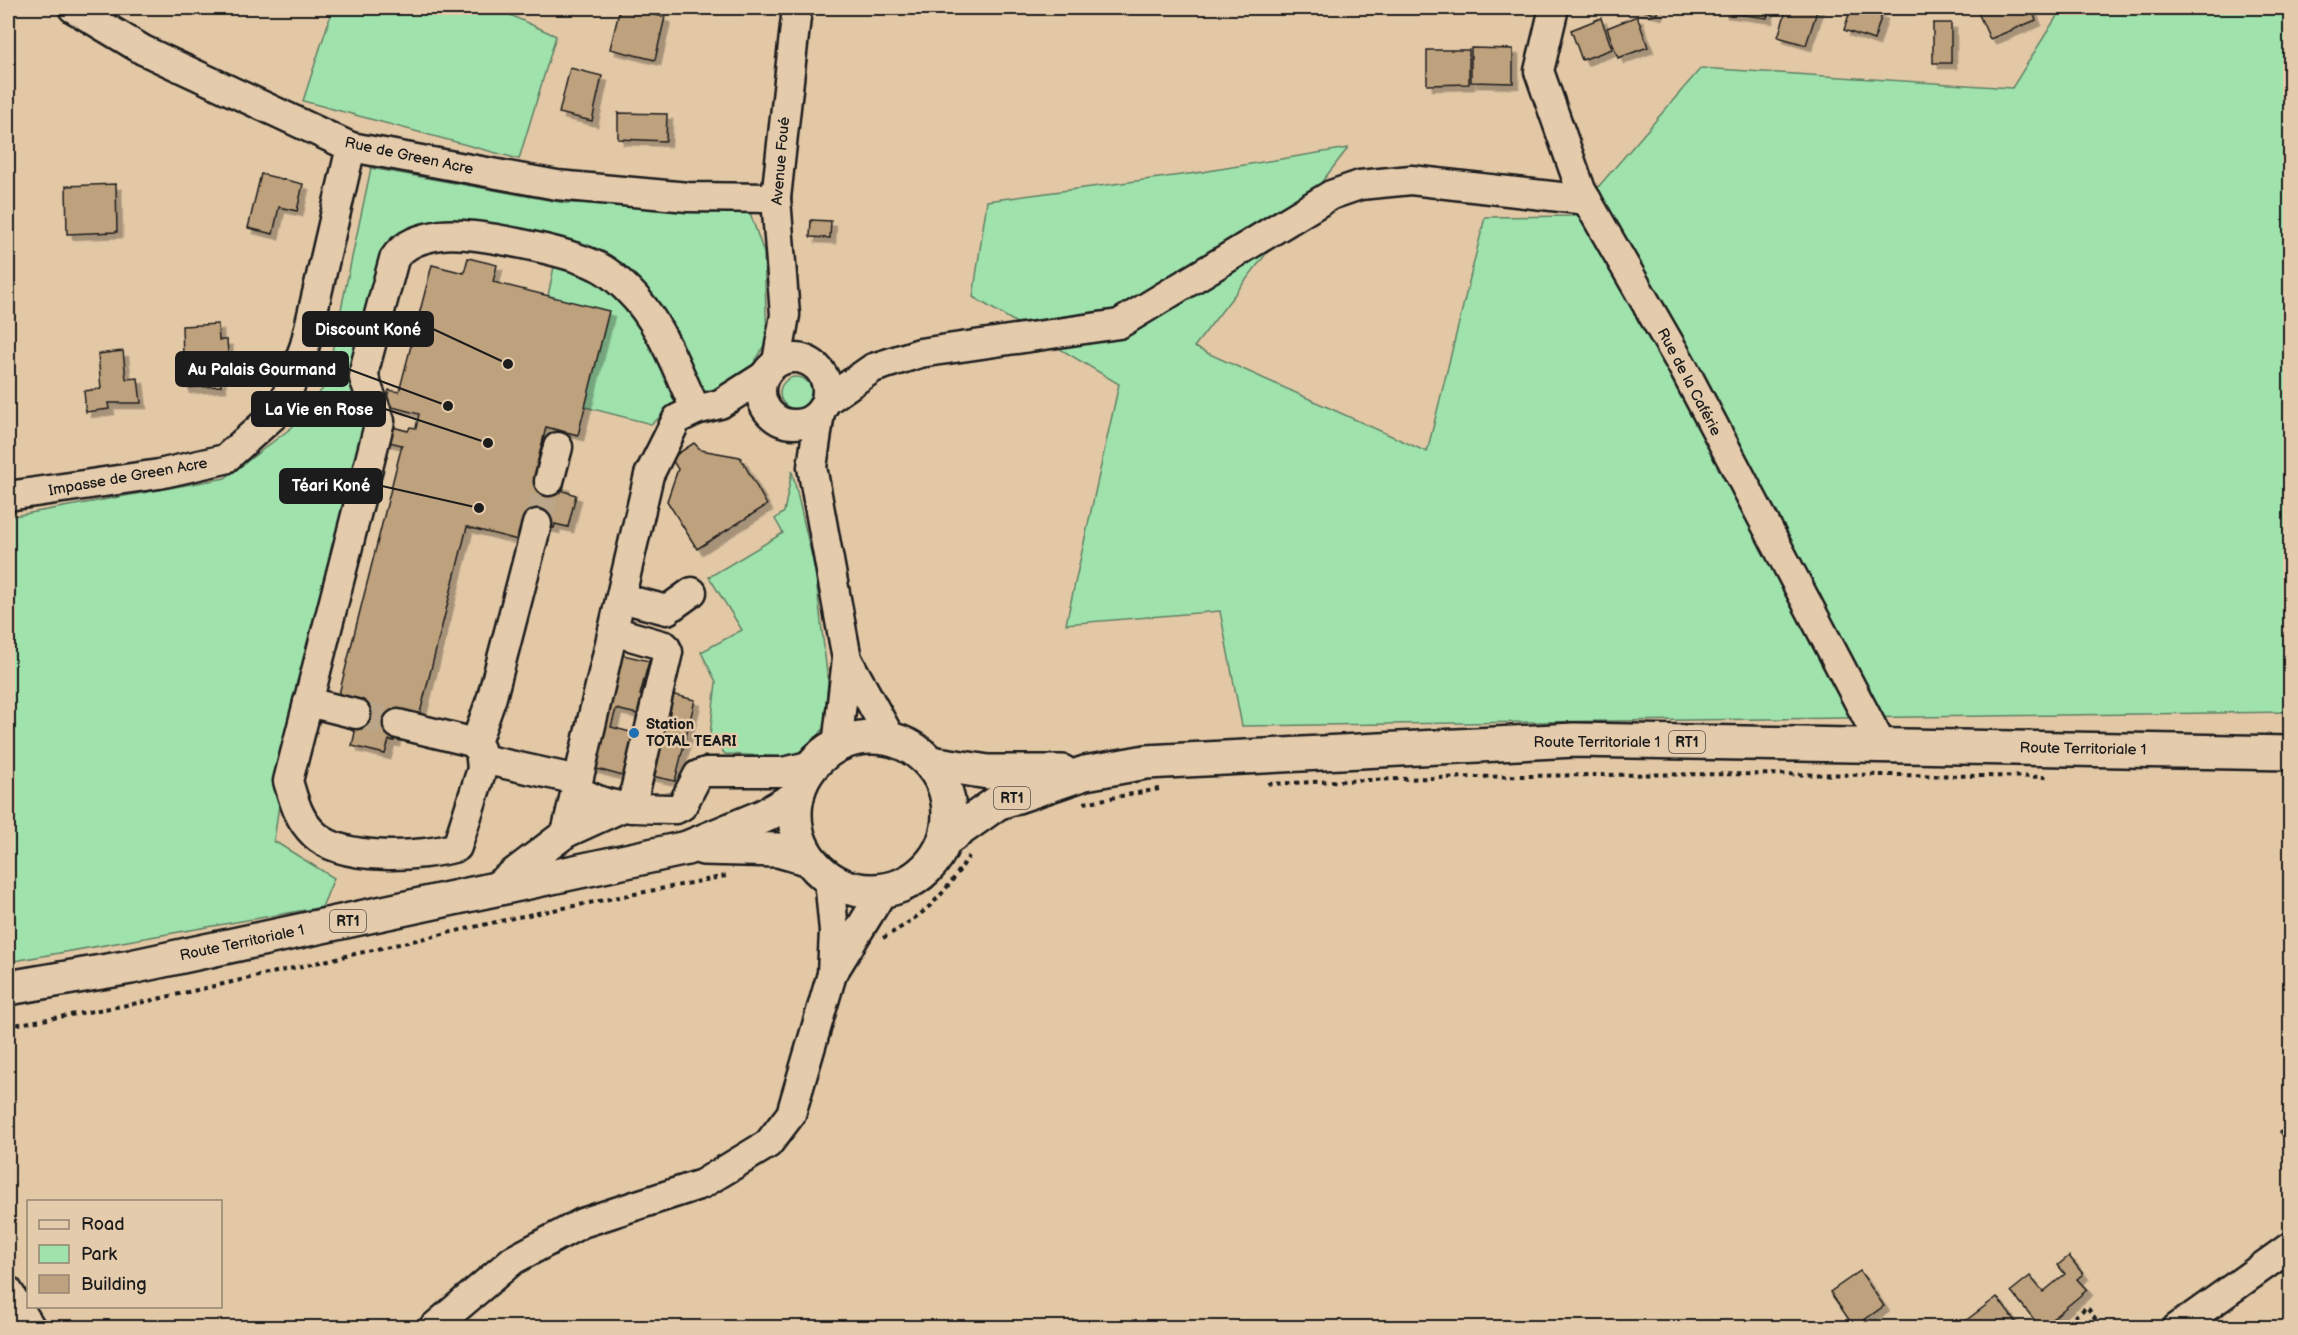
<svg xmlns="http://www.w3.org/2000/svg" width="2298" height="1335" font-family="'Balsamiq Sans',sans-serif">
  <defs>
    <filter id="shadow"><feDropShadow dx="5.5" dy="5.5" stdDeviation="0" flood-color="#0004"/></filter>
  </defs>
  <rect width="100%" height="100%" fill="#e3c8a6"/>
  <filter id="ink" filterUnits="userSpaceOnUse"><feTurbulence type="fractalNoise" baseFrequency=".0167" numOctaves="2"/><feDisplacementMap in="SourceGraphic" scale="12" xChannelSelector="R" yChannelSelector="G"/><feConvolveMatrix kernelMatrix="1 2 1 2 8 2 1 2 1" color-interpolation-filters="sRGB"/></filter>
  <g filter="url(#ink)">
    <g fill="#9fe2ac" stroke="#5e7f64" stroke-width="1.5">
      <polygon points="333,8 495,8 556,36 519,159 303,101"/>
      <polygon points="2062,8 2290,8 2290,712 1242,726 1220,611 1066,624 1119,384 973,297 987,201 1196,173 1348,148 1194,347 1427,452 1485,217 1573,216 1701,68 2012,88"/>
      <polygon points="371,168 565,203 748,207 764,253 767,340 751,368 712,394 676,405 651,424 585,407 548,296 559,242 428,222 390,245 373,420 290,723 274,841 334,878 322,907 8,962 8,517 225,478 291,428 337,371 330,361"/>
      <circle cx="796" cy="393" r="16"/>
      <polygon points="792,471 815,570 828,682 824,727 805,758 725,754 710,735 716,682 701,652 742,630 709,577 783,533 775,519 784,512"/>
    </g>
    <g fill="#bea17d" stroke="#1c1c1c" stroke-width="1.5" filter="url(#shadow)">
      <polygon points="620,8 665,17 655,60 610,49"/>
      <polygon points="1632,8 1658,8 1657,14"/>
      <polygon points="1722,8 1769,8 1767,18 1722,12"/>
      <polygon points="1787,8 1818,8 1806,45 1778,37"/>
      <polygon points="1851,8 1871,8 1870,10 1882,14 1874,40 1844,30"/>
      <polygon points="1976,8 2031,8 2036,20 1990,39"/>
      <polygon points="1637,16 1648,47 1618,58 1607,28"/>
      <polygon points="1601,18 1612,49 1582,60 1571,30"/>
      <rect x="1933" y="23" width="18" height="40"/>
      <polygon points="1471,48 1513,49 1513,83 1471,82"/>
      <polygon points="1427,50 1469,50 1469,84 1427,85"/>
      <polygon points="570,68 602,76 592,121 559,113"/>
      <polygon points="618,113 667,114 666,141 618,139"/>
      <polygon points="261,174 303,184 297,211 279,207 273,234 248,228"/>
      <polygon points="116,184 117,232 67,234 66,186"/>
      <polygon points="811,220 831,221 830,238 810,237"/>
      <polygon points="468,258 497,265 493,282 609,311 578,435 546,427 534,477 564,485 563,491 576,495 568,527 555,524 554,528 523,520 518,540 467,527 419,717 401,712 394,741 389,740 385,754 352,746 355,732 351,730 359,699 339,694 402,445 385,441 389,426 408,431 410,427 416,428 419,414 385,405 389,390 399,392 432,265 464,273"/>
      <polygon points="218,324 219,340 227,340 229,366 220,366 221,386 184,388 182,326"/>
      <polygon points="123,351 126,379 138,378 141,403 108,403 109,409 86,412 84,391 101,389 98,354"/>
      <polygon points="694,443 701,450 740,457 767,505 697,549 667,501 678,469 671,458"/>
      <polygon points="615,653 649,661 640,695 645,696 641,715 616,709 611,727 634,733 623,776 586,766"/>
      <polygon points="667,693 695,700 675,781 647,775"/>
      <polygon points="2290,1123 2290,1143 2280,1132"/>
      <polygon points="2069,1256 2083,1274 2077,1279 2087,1290 2041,1328 2011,1291 2030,1276 2043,1292 2065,1274 2058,1265"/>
      <polygon points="1860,1271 1884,1306 1854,1327 1830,1292"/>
      <polygon points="1997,1297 2020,1328 1956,1328"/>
    </g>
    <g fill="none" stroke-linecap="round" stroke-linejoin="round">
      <g stroke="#bba68a" stroke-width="28" stroke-dasharray="28 14" stroke-linecap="butt">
        <polyline points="537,524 549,481"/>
        <polyline points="356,714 398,724"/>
      </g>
      <defs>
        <g id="minor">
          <polyline points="73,8 143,50 351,147 557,185 688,197 776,198"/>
          <polyline points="1554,8 1539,71 1581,190 1684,369 1882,746"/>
          <circle cx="794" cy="391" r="33"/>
          <polyline points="777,362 785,315 776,198 797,8"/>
          <polyline points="826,401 873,368 920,353 1119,324 1331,195 1360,185 1411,180 1587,200"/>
          <polyline points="820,412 812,467 847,659 837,746"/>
          <polyline points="549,481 558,447"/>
          <polyline points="8,496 159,474 225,459 282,408 305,345 351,147"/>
          <path d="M537 524 492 697 475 745 480 749 482 769 457 847C422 857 342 862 314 834 298 819 294 801 288 781L380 421 364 378 365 367 394 259C404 243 422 238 441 235 472 231 567 251 597 266 608 271 620 282 629 291 661 322 677 371 696 410"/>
          <polyline points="621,598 667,610 692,592"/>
          <polyline points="613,631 665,646 668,652 631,808"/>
          <polyline points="847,659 891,739"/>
          <polyline points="308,702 356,714"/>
          <polyline points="398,724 476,743"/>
          <polyline points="482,759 578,780"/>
          <path d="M576 789C611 811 637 808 676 809L682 806 698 775 706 772H783L813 765"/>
          <polyline points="566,833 649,475 677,419 696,410 720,404 764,376"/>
          <polyline points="491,890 566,833 621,808"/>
          <polyline points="832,974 883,891"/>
          <polyline points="8,1291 31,1328"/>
          <polyline points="433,1328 513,1260 582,1223 702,1184 768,1144 791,1114 832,974 834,931 829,879"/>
          <polyline points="2177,1328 2290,1247"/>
        </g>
        <g id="major">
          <circle cx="872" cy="814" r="77"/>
          <polyline points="931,763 988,772 1062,772"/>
          <polyline points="946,839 997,803 1085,773 1146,762 1574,740 2290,753"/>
          <polyline points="703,848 778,850 809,859"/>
          <polyline points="8,988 131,967 687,848 764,816 797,797"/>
        </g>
      </defs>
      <use href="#minor" stroke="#1c1c1c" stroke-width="33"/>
      <use href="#major" stroke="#1c1c1c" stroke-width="38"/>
      <g stroke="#1c1c1c" stroke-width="4" stroke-dasharray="4.5 4.5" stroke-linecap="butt">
        <path d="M1268 784C1528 772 1790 773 2050 777"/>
        <polyline points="1084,803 1159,789"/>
        <path d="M883 938C927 913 941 899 969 856"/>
        <polyline points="8,1026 144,1002 518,917 726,876"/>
        <polyline points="2224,1320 2229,1328"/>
        <polyline points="2060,1328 2087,1307 2102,1328"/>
      </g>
      <use href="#minor" stroke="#e4cbac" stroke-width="28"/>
      <use href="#major" stroke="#e4cbac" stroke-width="33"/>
    </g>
  </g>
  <circle fill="#1f6fb2" stroke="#e4cbac" stroke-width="2" cx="634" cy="733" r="6"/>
  <g text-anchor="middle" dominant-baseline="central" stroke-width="5" stroke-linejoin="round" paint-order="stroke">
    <g fill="#e4cbac" stroke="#585047" stroke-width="1.5">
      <rect x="1669" y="731" width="36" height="22" rx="4.5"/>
      <rect x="994" y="787" width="36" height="22" rx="4.5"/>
      <rect x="330" y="910" width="36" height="22" rx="4.5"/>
    </g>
    <g font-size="14" font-weight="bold" fill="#1c1c1c">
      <text x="1687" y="742">RT1</text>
      <text x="1012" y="798">RT1</text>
      <text x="348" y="921">RT1</text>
    </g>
    <g font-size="15" fill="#1c1c1c" stroke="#e4cbac">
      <text transform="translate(409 156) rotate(12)">Rue de Green Acre</text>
      <text transform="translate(781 161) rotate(-85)">Avenue Foué</text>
      <text transform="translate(1689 382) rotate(62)">Rue de la Caférie</text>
      <text transform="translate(128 477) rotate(-10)">Impasse de Green Acre</text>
      <text x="1597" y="742">Route Territoriale 1</text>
      <text transform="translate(2083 749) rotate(1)">Route Territoriale 1</text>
      <text transform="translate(242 943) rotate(-12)">Route Territoriale 1</text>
    </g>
    <g font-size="15" font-weight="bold" fill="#1c1c1c" stroke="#e4cbac" text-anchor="start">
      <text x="646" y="724">Station<tspan x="646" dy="17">TOTAL TEARI</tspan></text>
    </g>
  </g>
  <path fill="none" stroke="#1c1c1c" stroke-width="2" d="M508 364L433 329M448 406L348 369M488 443L385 409M479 508L382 486"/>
  <g fill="#1c1c1c" stroke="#e4cbac" stroke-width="2">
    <circle cx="508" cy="364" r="6"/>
    <circle cx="448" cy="406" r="6"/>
    <circle cx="488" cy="443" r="6"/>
    <circle cx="479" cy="508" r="6"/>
  </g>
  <g fill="#1c1c1c" stroke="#1c1c1c" stroke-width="2">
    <rect x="303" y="312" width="130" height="34" rx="6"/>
    <rect x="176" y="352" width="172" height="34" rx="6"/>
    <rect x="252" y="392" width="133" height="34" rx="6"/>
    <rect x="280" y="469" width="102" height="34" rx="6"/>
  </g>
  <g font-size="16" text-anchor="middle" font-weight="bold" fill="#fff">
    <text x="368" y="335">Discount Koné</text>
    <text x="262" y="375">Au Palais Gourmand</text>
    <text x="319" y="415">La Vie en Rose</text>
    <text x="331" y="491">Téari Koné</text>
  </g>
  <rect width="2298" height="1335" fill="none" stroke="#e4cbac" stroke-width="30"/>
  <rect x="15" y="15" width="2268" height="1305" fill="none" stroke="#1c1c1c" stroke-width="2" filter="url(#ink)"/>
  <rect x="27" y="1200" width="195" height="108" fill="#e4cbac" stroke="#948572" stroke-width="1.5"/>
  <rect x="39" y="1220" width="30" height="9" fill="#e4cbac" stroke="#948572" stroke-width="1.5"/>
  <text x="81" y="1230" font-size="18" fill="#1c1c1c">Road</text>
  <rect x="39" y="1245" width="30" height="18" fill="#9fe2ac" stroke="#948572" stroke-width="1.5"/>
  <text x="81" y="1260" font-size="18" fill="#1c1c1c">Park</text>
  <rect x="39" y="1275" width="30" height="18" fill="#bea17d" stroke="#948572" stroke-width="1.5"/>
  <text x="81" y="1290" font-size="18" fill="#1c1c1c">Building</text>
</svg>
